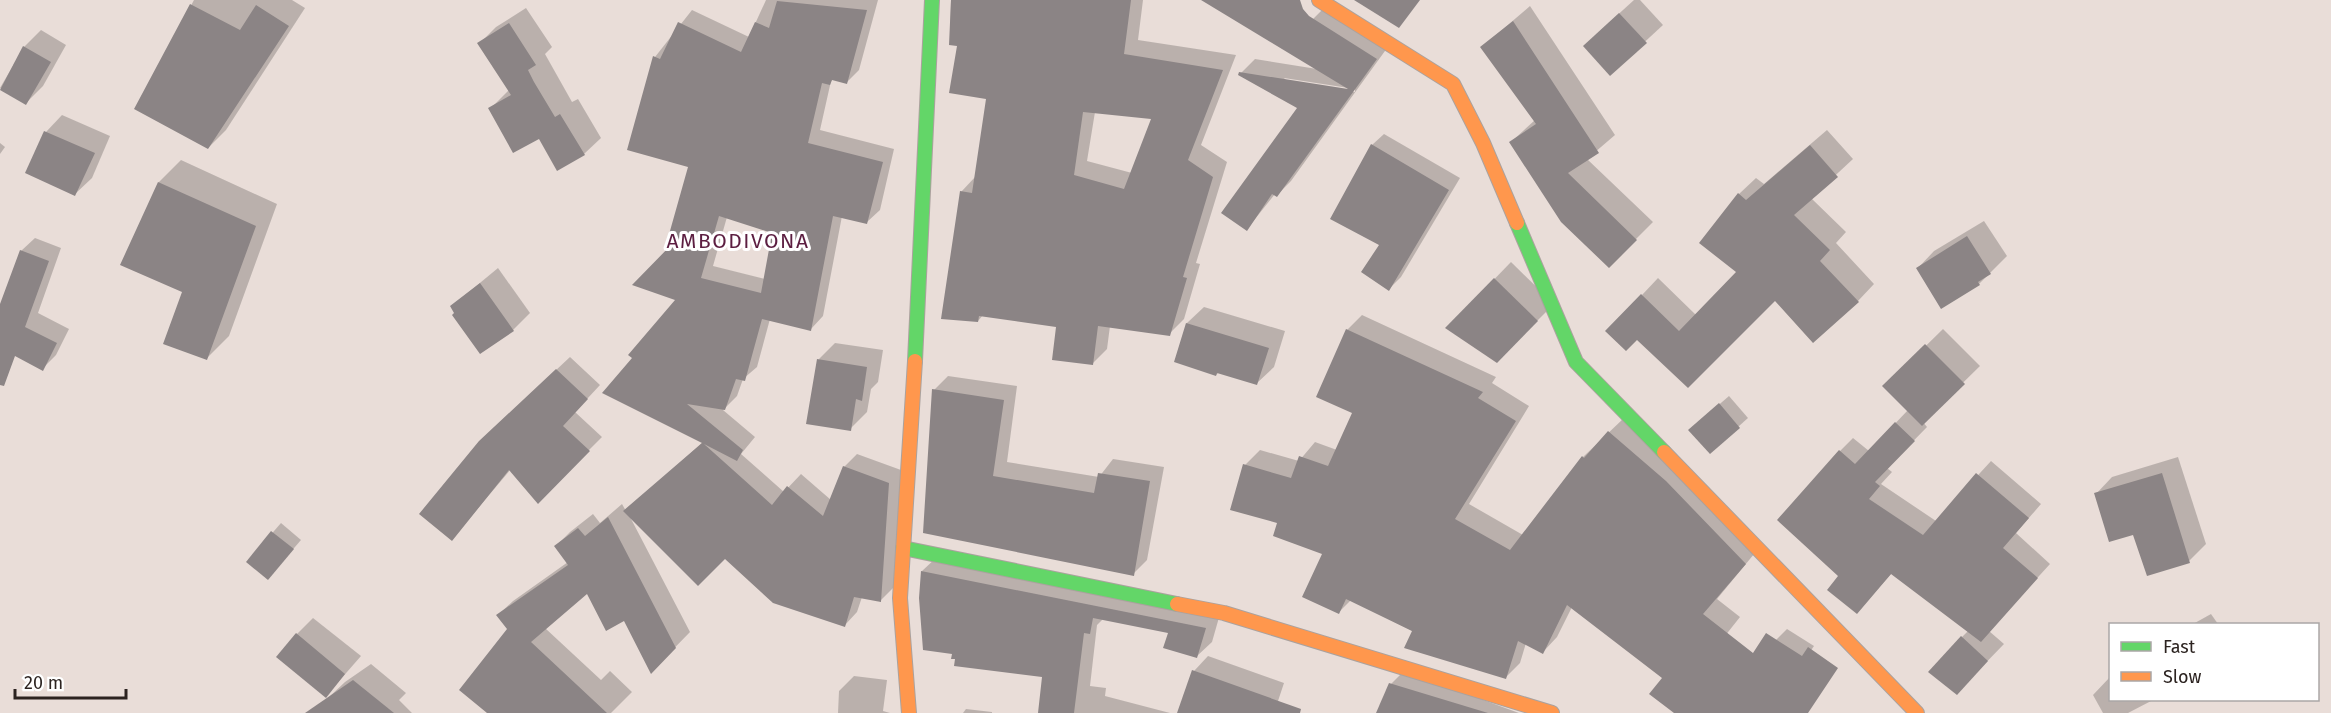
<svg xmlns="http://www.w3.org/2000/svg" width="2331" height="713" font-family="'Fira Sans',sans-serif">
  <rect width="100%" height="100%" fill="#e9ddd8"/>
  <g fill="#0003" fill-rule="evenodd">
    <polygon points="194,0 292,0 305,8 226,130 208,148 136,109"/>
    <path d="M766 0H878L859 70 846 83 833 79 831 81 820 130 894 149 880 210 867 222 842 216 823 316 811 329 770 319 757 367 743 379 737 396 723 410 755 437 741 454 784 492 801 474 831 500 844 467 857 454 901 470 894 587 881 600 862 597 857 612 845 625 725 557 629 515 690 632 652 671 624 619 587 592 545 628 601 680 610 671 632 692 611 713H490L509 629 498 615 513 601 568 562 556 546 570 532 593 514 600 523 622 504 626 511 703 442 634 357 678 300 675 243 690 166 655 57 692 10 749 37ZM727 217 774 232 765 279 713 266Z"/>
    <path d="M951 0H1143L1138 40 1236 55 1201 145 1227 162 1196 263 1200 264 1184 319 1169 334 1110 326 1107 349 1092 364 1057 325 983 315 978 321 961 192 976 176 988 97 958 45 950 43ZM1095 112 1153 118 1132 173 1087 161Z"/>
    <polygon points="1634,0 1640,0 1663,25 1610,74 1601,30"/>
    <path d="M1327 5 1390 44 1291 181 1277 195 1275 194 1247 229 1299 108 1241 73 1255 59 1317 69 1313 19ZM1284 78 1355 89V92L1287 81Z"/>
    <polygon points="1530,6 1615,135 1587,159 1653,222 1609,266 1511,142 1535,120 1482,47"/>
    <polygon points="526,8 552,47 545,54 572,102 578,99 601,138 584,154 539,137 490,109 509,90 479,44 496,27"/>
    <polygon points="41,30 66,45 43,86 26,103 0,88 24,47"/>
    <polygon points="62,115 110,136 92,178 75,194 27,172 46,132"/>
    <polygon points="1827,130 1853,159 1811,198 1846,232 1836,243 1874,284 1858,301 1775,299 1688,386 1642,295 1658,278 1696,315 1738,272 1739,194 1756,178 1764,184"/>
    <polygon points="1384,134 1460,178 1401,277 1389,289 1381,245 1372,145"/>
    <polygon points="0,143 5,147 0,154"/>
    <polygon points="181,160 277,204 229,336 207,358 183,291 122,264 159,182"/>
    <polygon points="1984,221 2007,256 1979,284 1918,268 1934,251"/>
    <polygon points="35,238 61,248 38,313 69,329 56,355 42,369 0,347 0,309 21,251"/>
    <polygon points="1511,262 1554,304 1497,361 1447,328"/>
    <polygon points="498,268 530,313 513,330 456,312 452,306"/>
    <polygon points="1204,307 1285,331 1274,367 1257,383 1219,372 1216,375 1175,361 1187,323"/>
    <polygon points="1362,315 1496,377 1492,383 1529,406 1469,504 1523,535 1583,457 1624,418 1759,548 1717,599 1740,617 1694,675 1572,607 1557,637 1543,652 1526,643 1520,663 1505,678 1351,600 1339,612 1324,553 1279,522 1245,465 1260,450 1299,461 1315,442 1337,450 1354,413 1347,330"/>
    <polygon points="1943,329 1980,366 1923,422 1927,427 1887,468 1892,472 1881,484 1936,521 1991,461 2041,504 2016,533 2050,564 1989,631 2004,644 1973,676 1962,637 1968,631 1892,573 1857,612 1840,576 1840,451 1853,438 1869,451 1908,410 1885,386"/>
    <polygon points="835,343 883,350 878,382 871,389 867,412 850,429 819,359"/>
    <polygon points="570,357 600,385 575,412 602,437 538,501 511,469 452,539 494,428"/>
    <polygon points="948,376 1017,386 1007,462 1099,477 1113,459 1164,467 1147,560 1133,574 925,532 934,390"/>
    <polygon points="1729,396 1748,418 1710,452 1699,422"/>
    <polygon points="2178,457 2206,544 2189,561 2134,533 2096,494 2112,477"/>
    <polygon points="281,523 301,540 276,569 248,561"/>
    <polygon points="937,557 1220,614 1212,642 1197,656 1170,632 1104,618 1097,625 1090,686 1106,688 1105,696 1170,713 1039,713 1044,676 957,658 922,571"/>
    <polygon points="2211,614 2218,624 2193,624"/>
    <polygon points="313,618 361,656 326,696 297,634"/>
    <polygon points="1787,629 1814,646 1769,713 1728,713 1776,640"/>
    <polygon points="1208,656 1284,683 1274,713 1179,713 1194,671"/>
    <polygon points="371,664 406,693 399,700 412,713 347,713 328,698 345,682"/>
    <polygon points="1404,671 1519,713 1378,713 1391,684"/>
    <polygon points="854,676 887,680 883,711 890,713 838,713 839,691"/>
    <polygon points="2110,677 2110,700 2153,700 2128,713 2103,713 2093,695"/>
    <polygon points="966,709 992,712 992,713 963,713"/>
  </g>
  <g fill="#8b8485" fill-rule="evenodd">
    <path d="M951 0H1131L1124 54 1223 70 1188 160 1213 177 1183 277 1187 278 1170 336 1098 326 1093 365 1052 360 1056 327 979 316 978 322 941 319 960 191 972 193 986 99 949 93 957 46 949 45ZM1083 112 1151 119 1124 189 1074 175Z"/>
    <polygon points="1201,0 1300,0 1303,9 1309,16 1377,59 1277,197 1272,194 1247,231 1221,213 1297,108 1238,75 1239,72 1348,89"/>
    <polygon points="1354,0 1420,0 1399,28"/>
    <path d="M777 1 867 10 847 84 832 80 830 85 822 83 808 143 883 162 867 224 833 216 811 331 762 319 745 381 736 379 725 410 687 404 743 450 737 461 704 444 772 505 787 486 823 516 843 466 889 483 881 602 854 597 845 627 773 603 725 559 698 586 623 511 702 443 602 393 632 358 628 355 675 300 632 285 673 243 668 238 688 167 627 150 653 56 660 59 678 22 741 52 755 22 769 28ZM719 216 772 233 761 293 701 278Z"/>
    <polygon points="190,4 240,30 256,5 289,26 208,149 134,109"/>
    <polygon points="1619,13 1647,43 1610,76 1583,46"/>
    <polygon points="1513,21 1599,153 1568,173 1637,240 1609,268 1561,222 1509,142 1536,124 1480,47"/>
    <polygon points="509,23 536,65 528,70 534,82 555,117 560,114 585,155 557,171 539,139 513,153 488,108 511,95 477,43"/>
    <polygon points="23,46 51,62 26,105 0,90"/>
    <polygon points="44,131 95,153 75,196 25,173"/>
    <polygon points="1371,144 1449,190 1389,291 1361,272 1379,245 1330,219"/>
    <polygon points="1810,145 1838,177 1794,215 1830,250 1820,261 1859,302 1813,343 1775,301 1688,388 1637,340 1626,351 1605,331 1641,294 1679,331 1736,272 1699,243 1738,193 1746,200"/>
    <polygon points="158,182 256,226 207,360 163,344 182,292 120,265"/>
    <polygon points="1967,236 1991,274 1978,282 1980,285 1941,309 1916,268"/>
    <polygon points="20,250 49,261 25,327 57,343 43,371 15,356 4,386 0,385 0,304"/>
    <polygon points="1494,278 1538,321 1497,363 1445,328"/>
    <polygon points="480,283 514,331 480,354 452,315 454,313 450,306"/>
    <polygon points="1186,323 1269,348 1257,385 1217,373 1216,376 1174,362"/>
    <polygon points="1346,329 1483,392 1478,398 1516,421 1455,519 1510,550 1582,456 1584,458 1608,431 1666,481 1746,564 1703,614 1753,653 1766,633 1802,656 1808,647 1838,668 1808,713 1674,713 1649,694 1662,678 1567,605 1543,654 1518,641 1506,679 1404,648 1412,631 1346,599 1339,614 1302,597 1322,554 1273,536 1277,523 1230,510 1243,464 1291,478 1299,456 1328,466 1352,413 1316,397"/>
    <polygon points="1925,344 1965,384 1922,426 1882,386"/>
    <polygon points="817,359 867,367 862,401 856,399 851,431 806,424"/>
    <polygon points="556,369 588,399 563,426 590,451 538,504 509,470 452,541 419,514 479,441"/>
    <polygon points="932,389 1004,400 993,476 1094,493 1098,473 1150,481 1134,576 923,533"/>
    <polygon points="1719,403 1740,428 1710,454 1688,430"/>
    <polygon points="1895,422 1915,441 1875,482 1880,486 1869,499 1923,535 1976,473 2029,518 2003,548 2038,578 1981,642 1891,574 1857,614 1827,590 1838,576 1777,520 1839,450 1855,464"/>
    <polygon points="2162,473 2190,563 2147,576 2133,535 2109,542 2094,493"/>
    <polygon points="608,517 676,648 651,674 624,621 606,631 587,594 531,642 607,713 487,713 459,690 507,629 496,615 568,565 554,546 578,528 585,536"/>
    <polygon points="271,531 294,549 268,580 246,562"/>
    <polygon points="921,571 1206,628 1197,658 1163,648 1168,633 1093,618 1090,634 1084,633 1074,713 1038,713 1042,677 954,666 955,659 951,659 952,654 923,650 919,598"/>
    <polygon points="296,633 345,674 326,698 276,657"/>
    <polygon points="1961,636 1988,661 1957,695 1928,672"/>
    <polygon points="1192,670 1301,709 1300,713 1177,713"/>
    <polygon points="353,680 394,713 305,713"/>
    <polygon points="1389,683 1488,713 1376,713"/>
  </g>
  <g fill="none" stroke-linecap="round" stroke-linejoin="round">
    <defs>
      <g id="fast">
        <polyline points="1517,223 1576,362 1664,452"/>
        <polyline points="915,361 932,0"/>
        <polyline points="903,548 1177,604"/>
      </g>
      <g id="slow">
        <polyline points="1319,0 1453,84 1483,143 1517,223"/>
        <polyline points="1664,452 1917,713"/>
        <polyline points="1177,604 1224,613 1552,713"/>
        <polyline points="909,713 900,598 915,361"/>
      </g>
    </defs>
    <use href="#fast" stroke="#aba29e" stroke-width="16"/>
    <use href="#slow" stroke="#aba29e" stroke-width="16"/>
    <use href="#fast" stroke="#63d668" stroke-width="14"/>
    <use href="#slow" stroke="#ff974d" stroke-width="14"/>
  </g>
  <g text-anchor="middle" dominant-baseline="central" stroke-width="6" stroke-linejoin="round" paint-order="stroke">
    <g font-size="21" letter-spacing="1.5" fill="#5c1e41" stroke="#fff">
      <text x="738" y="241">AMBODIVONA</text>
    </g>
  </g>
  <rect x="2109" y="623" width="210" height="78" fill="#ffffff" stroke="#aba7a6" stroke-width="1.5"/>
  <rect x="2121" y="642" width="30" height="9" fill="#63d668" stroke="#aba7a6" stroke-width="1.5"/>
  <text x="2163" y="653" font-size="18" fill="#2c2320">Fast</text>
  <rect x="2121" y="672" width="30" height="9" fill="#ff974d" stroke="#aba7a6" stroke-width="1.5"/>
  <text x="2163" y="683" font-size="18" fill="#2c2320">Slow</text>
  <path d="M15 689v9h111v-9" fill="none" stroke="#2c2320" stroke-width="3"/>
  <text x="24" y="689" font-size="18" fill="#2c2320" stroke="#ffffff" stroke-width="4.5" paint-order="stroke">20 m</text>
</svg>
